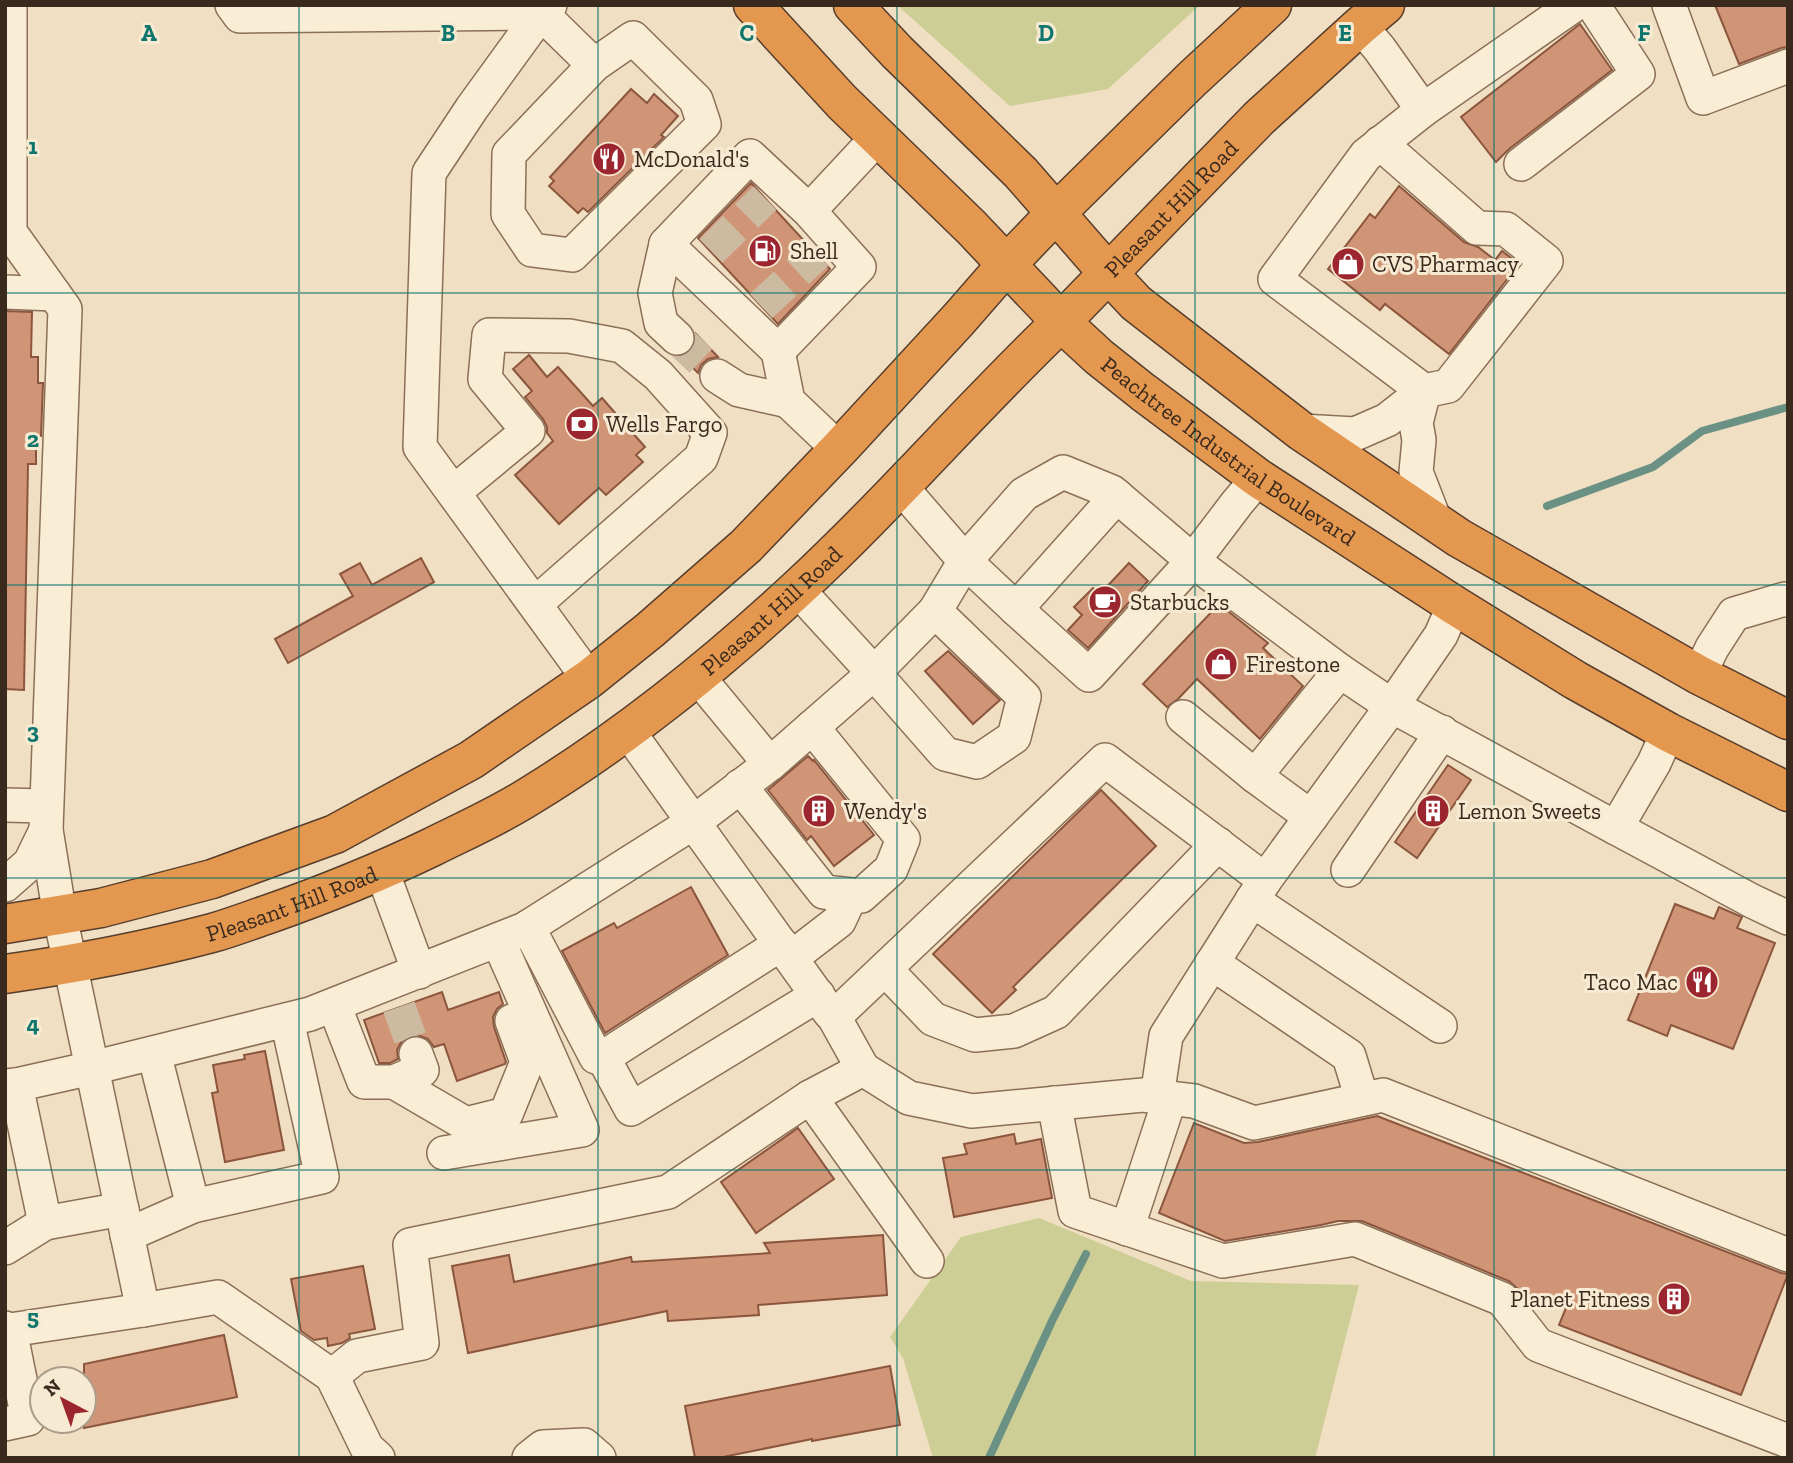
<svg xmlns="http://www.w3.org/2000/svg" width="1793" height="1463" font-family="'Zilla Slab',serif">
  <rect width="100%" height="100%" fill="#f0dfc2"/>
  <g fill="#ccce95">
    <polygon points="897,5 1200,5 1108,89 1010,106"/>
    <polygon points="1039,1218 1191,1281 1359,1285 1315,1458 933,1458 903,1358 890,1337 961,1237"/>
  </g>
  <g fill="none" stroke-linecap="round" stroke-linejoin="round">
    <g stroke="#6b9185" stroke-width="8">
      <polyline points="1547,506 1653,467 1702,431 1788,407"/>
      <polyline points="989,1458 1052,1321 1086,1254"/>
    </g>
  </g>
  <g fill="#d09576" stroke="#8b563d" stroke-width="2">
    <polygon points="1715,5 1788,5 1788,47 1781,48 1739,64"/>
    <polygon points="1580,24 1612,70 1509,149 1496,162 1461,117"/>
    <polygon points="631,89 647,103 654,94 678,116 661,135 664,137 588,212 583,208 578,213 549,186 554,181 550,177"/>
    <polygon points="751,183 830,269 778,324 698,238"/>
    <polygon points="1399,186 1464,242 1478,247 1495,260 1502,251 1519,264 1449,354 1385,304 1380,310 1328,269 1370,214 1375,218"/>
    <polygon points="5,311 32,312 31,357 38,357 38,383 43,383 41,436 36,436 36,464 28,464 24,690 5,689"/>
    <polygon points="696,334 718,357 708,359 701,365 698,373 682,357 691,351 696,343"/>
    <polygon points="529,355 547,377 558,367 593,406 602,398 645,447 636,455 643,462 606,495 599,488 559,524 515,475 553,441 547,433 547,427 543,419 525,397 532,391 513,369"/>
    <polygon points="421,558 434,582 288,663 275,639 353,596 340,574 360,563 372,585"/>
    <polygon points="1129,563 1148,581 1088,648 1068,630 1082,615 1074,607 1093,588 1100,594"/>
    <polygon points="1219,604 1268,643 1263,648 1303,686 1260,739 1197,679 1178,699 1167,707 1143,684"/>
    <polygon points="948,651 1000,700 973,724 925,671"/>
    <polygon points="808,756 813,761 814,760 874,835 834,866 811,836 807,840 768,790"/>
    <polygon points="1448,765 1471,780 1417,858 1395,842"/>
    <polygon points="1101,790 1156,846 1013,987 1016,990 992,1013 933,954"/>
    <polygon points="691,887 728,955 605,1033 562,951 614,923 617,928"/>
    <polygon points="1675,904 1714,919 1719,907 1742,917 1737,928 1775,943 1733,1049 1671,1025 1667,1036 1628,1020"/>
    <polygon points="442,992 448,1010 499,992 503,1004 497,1009 493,1017 494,1027 506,1062 505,1064 457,1081 444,1044 434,1047 428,1039 418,1035 409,1036 402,1041 397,1050 398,1059 390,1063 379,1063 364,1020"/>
    <polygon points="265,1051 284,1150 225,1162 212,1093 218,1092 213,1065 245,1059 244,1055"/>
    <polygon points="1377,1116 1781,1273 1788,1274 1741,1395 1559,1325 1566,1308 1519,1290 1509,1281 1362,1221 1338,1221 1321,1225 1225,1241 1159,1213 1194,1123 1244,1143 1258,1142"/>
    <polygon points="798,1128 834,1179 756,1233 721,1182"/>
    <polygon points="1014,1134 1016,1144 1041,1139 1052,1198 954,1217 943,1158 967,1154 964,1144"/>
    <polygon points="883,1235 887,1295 758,1305 759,1315 668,1321 667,1311 468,1353 452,1266 509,1255 514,1282 631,1257 632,1262 770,1253 764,1243"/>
    <polygon points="363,1266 375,1329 349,1334 350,1338 342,1343 328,1346 327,1338 314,1340 301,1331 291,1279"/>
    <polygon points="224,1335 237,1397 84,1428 84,1364"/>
    <polygon points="890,1366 900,1425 812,1441 812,1439 718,1458 695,1458 685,1406"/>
  </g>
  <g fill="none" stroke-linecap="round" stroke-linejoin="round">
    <g stroke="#ccbba1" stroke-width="33" stroke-dasharray="33 17" stroke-linecap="butt">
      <polyline points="711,251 765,198"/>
      <polyline points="761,306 817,254"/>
      <polyline points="677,338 717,376"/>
      <polyline points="399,1007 416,1054"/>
    </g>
    <defs>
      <g id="minor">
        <polyline points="232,5 240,16 541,13 550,5"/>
        <polyline points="1669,5 1703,98 1788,66"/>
        <polyline points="1360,26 1379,48 1423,110 1366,155 1275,279 1424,391"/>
        <polygon points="633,38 696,100 704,124 572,255 532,250 508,214 509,154 594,65"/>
        <polyline points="1423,110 1574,5"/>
        <polyline points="1521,164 1638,74 1593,5"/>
        <polyline points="809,211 859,267 778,351 666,244 750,156 809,211 877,138"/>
        <polyline points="666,244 655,293 661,323 677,338"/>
        <polyline points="5,292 54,294"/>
        <polyline points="778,351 788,401 827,438 841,447"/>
        <polyline points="717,376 739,390 788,401"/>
        <polyline points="1424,391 1416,423 1419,440 1416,472 1435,521"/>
        <polyline points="1301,431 1355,434 1387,420 1424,391 1448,386 1546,261 1506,229 1477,228 1380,143"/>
        <polygon points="1063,472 1112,492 1193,561 1089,675 1016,609 965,561 1024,494"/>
        <polyline points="1258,478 1237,503 1193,561 1340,671 1255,776 1311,817"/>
        <polyline points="454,492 528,431 485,379 489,335 569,336 622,346 658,375 710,433 701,458 535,604"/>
        <polyline points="797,589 874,673 945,754 977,762 1014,737 1024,697 935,611"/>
        <polyline points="1016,609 1117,496"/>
        <polyline points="1340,671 1392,706 1616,828 1654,763 1668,732"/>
        <polyline points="1699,675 1712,648 1734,614 1785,599 1788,600"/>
        <polyline points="698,677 770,764"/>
        <polyline points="589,679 420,447 429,173 472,108 541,13 594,65"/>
        <polyline points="1183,717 1255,776"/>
        <polyline points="628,731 830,1013"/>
        <polyline points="740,786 824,892 861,896 891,869 903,839 812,727"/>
        <polyline points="5,805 46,806"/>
        <polyline points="1616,828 1752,901 1788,918"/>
        <polyline points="1348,870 1442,732"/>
        <polyline points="382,871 419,972"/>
        <polyline points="1265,880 1105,760 834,1017 863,1069 909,1098 972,1111 1143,1095 1194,1101 1254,1123 1383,1095 1788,1255"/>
        <polyline points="5,885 30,863 46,830"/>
        <polyline points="1252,900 1440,1026"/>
        <polyline points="528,927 596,1057 604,1059"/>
        <polyline points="781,944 610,1053 604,1059 631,1109 818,995"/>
        <polyline points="791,958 839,921 851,895"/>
        <polyline points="1212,963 1349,1056 1362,1099"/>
        <polyline points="885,969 933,1019 975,1035 1014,1031 1056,1012 1218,844"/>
        <polyline points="334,1005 364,1082 394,1082 422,1070 416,1054"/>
        <polyline points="154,1053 193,1206"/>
        <polyline points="394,1082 466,1124 506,1114 527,1062 512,1021"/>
        <polyline points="16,1085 45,1223 122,1209"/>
        <polyline points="5,1086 16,1085 92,1068 310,1014 525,929 694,822 770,764 874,673 935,611 965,561 901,487"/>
        <polyline points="810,1097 863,1069"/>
        <polyline points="1157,1097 1166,1036 1265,880 1392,706 1441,635 1454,605"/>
        <polyline points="1054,1103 1075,1211 1223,1261 1355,1239 1502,1299 1538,1345 1788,1441"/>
        <polyline points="444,1153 582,1130 498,940"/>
        <polyline points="1127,1229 1170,1098"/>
        <polyline points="127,1235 193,1206 322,1177 287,1020"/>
        <polyline points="5,1248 45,1223"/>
        <polyline points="143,1310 218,1297 332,1376 367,1448 378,1458"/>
        <polyline points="5,1328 10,1330 143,1310 60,916 46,830 65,309 10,232 10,5"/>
        <polyline points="332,1376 357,1356 422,1343 410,1245 668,1192 810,1097 927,1261"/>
        <polyline points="5,1424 28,1419 10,1330"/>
        <polyline points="529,1458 543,1447 584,1445 599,1458"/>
      </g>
      <g id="highway">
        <path id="s1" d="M753 5 842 102 971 227 1061 322 1099 357 1143 392 1258 478 1454 605 1575 680 1668 732 1788 792"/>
        <polyline points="853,5 897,52 1021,173 1108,273 1136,303 1301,431 1459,538 1699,675 1788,720"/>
        <polyline points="5,924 101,908 212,879 335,834 471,760 589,679 650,630 746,546 841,447 959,319 1006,265 1055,214 1192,79 1272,5"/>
        <path id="s2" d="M5 974C75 964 144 951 212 933 230 928 248 921 266 915 323 895 378 873 432 847 464 831 498 816 528 797 625 738 713 667 796 590 888 505 970 409 1061 322L1259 118 1360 26 1385 5"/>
      </g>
    </defs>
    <use href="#minor" stroke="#8b6f58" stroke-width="36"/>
    <use href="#highway" stroke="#583e2d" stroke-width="41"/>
    <use href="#minor" stroke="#faedd6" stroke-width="33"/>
    <use href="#highway" stroke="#e3974f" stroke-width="38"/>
  </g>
  <path fill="none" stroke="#0f766e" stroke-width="2" stroke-opacity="0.55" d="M299 5V1458M598 5V1458M897 5V1458M1195 5V1458M1494 5V1458M5 293H1788M5 585H1788M5 878H1788M5 1170H1788"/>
  <defs>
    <symbol id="restaurant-disc" viewBox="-11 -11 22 22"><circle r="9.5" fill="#9c262f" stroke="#f7ead2"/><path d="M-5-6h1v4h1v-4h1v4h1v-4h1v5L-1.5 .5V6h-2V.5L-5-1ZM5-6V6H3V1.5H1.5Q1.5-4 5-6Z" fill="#fff"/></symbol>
    <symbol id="fuel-disc" viewBox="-11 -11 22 22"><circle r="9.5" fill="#9c262f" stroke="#f7ead2"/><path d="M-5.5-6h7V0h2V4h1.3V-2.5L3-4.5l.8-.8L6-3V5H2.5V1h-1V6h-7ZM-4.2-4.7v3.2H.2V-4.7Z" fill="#fff"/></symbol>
    <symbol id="shop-disc" viewBox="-11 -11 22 22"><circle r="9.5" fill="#9c262f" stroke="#f7ead2"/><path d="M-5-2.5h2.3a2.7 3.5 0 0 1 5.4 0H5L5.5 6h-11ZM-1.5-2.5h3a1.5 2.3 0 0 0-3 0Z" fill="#fff"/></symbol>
    <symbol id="bank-disc" viewBox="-11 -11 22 22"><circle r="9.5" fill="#9c262f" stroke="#f7ead2"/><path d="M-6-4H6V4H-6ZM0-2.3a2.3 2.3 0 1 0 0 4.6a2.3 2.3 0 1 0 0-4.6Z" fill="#fff"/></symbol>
    <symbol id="cafe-disc" viewBox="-11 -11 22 22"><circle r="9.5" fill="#9c262f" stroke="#f7ead2"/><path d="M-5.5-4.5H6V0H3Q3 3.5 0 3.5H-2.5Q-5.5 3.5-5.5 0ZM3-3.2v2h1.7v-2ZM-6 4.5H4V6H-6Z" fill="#fff"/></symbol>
    <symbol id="building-disc" viewBox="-11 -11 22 22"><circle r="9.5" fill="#9c262f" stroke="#f7ead2"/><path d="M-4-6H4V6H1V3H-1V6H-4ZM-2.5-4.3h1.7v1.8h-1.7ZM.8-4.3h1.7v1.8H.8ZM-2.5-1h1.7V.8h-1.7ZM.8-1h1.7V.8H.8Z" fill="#fff"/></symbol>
  </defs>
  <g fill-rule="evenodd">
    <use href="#restaurant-disc" x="590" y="140" width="38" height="38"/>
    <use href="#fuel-disc" x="746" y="232" width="38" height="38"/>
    <use href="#shop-disc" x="1329" y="245" width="38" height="38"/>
    <use href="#bank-disc" x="563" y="405" width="38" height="38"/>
    <use href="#cafe-disc" x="1086" y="583" width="38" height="38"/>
    <use href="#shop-disc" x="1202" y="645" width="38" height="38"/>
    <use href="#building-disc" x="800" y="792" width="38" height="38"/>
    <use href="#building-disc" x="1414" y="792" width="38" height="38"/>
    <use href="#restaurant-disc" x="1683" y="963" width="38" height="38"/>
    <use href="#building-disc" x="1655" y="1280" width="38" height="38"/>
  </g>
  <g text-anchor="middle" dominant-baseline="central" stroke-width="6" stroke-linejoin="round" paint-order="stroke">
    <g font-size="23" fill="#3a291d" stroke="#f7ead2" text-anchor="start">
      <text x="634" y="159">McDonald's</text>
      <text x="790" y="251">Shell</text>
      <text x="1372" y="264">CVS Pharmacy</text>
      <text x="606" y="424">Wells Fargo</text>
      <text x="1130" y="602">Starbucks</text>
      <text x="1246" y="664">Firestone</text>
      <text x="844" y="811">Wendy's</text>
      <text x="1458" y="811">Lemon Sweets</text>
      <text x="1678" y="982" text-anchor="end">Taco Mac</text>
      <text x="1650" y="1299" text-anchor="end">Planet Fitness</text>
    </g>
    <g font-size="23" fill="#3a291d" stroke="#f7ead2">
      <text stroke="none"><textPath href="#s2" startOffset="1430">Pleasant Hill Road</textPath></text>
      <text stroke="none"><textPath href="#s1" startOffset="654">Peachtree Industrial Boulevard</textPath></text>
      <text stroke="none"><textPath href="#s2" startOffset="863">Pleasant Hill Road</textPath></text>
      <text stroke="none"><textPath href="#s2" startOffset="296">Pleasant Hill Road</textPath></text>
    </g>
  </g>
  <g font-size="23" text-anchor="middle" font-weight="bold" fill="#0f766e" stroke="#f7ead2" stroke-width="6" stroke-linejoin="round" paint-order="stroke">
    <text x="149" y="41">A</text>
    <text x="448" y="41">B</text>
    <text x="747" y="41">C</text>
    <text x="1046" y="41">D</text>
    <text x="1345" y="41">E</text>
    <text x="1644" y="41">F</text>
    <text x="33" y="154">1</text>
    <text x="33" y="447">2</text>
    <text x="33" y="739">3</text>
    <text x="33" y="1032">4</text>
    <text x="33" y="1325">5</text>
  </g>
  <rect width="1793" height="1463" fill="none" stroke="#3a291d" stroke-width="14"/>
  <g transform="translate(63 1400) rotate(319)"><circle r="33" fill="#f7ead2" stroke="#ab9d8a" stroke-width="2"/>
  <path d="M0-5L12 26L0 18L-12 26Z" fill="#9c262f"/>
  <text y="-10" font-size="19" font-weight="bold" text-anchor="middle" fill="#3a291d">N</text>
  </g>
</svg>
